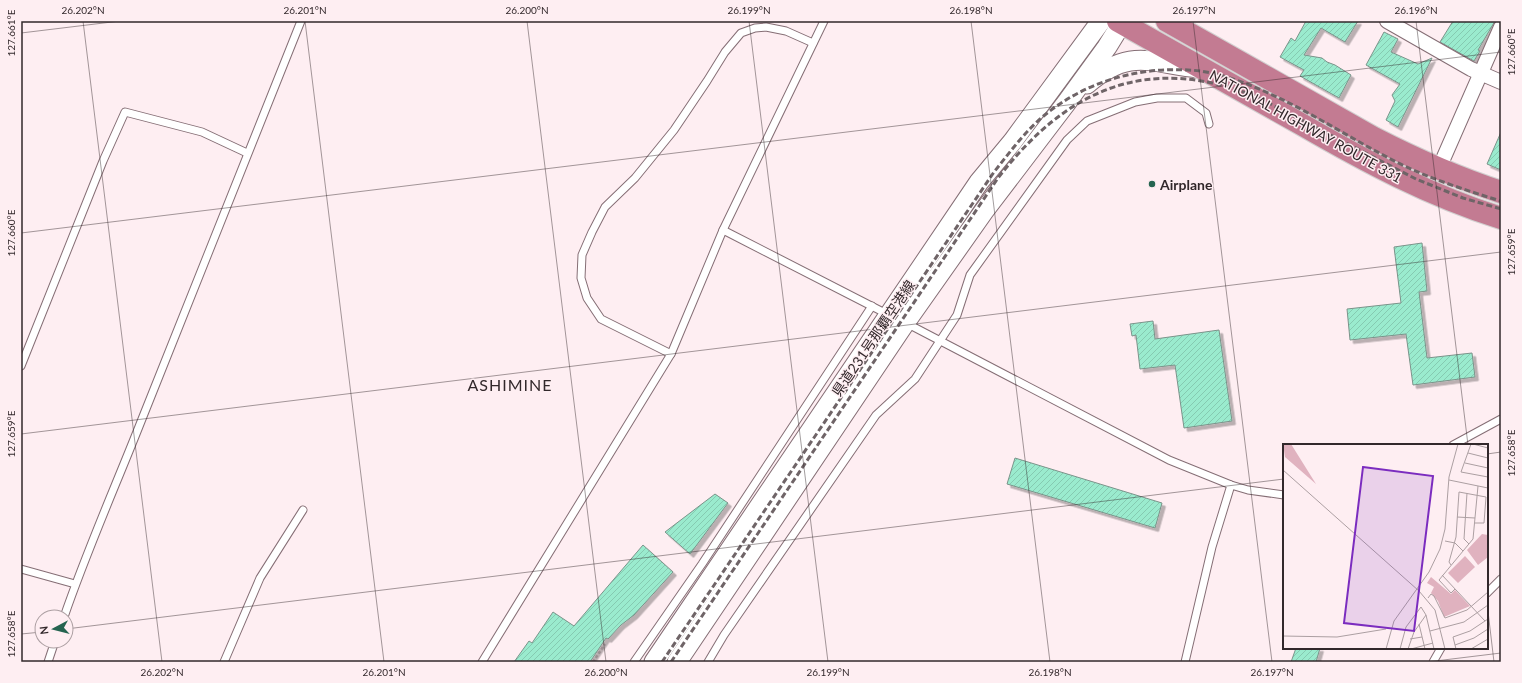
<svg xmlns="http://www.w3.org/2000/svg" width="1522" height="683" font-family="Lato,'Noto Sans JP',sans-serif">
  <defs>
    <pattern id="building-hatch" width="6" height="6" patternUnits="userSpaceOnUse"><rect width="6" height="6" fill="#9aebce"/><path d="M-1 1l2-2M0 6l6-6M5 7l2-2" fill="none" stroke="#85cab1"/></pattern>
    <filter id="shadow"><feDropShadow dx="3.5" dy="3.5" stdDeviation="0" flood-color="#0004"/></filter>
  </defs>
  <rect width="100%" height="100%" fill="#feeef2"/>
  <g fill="url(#building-hatch)" stroke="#7b938a" filter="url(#shadow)">
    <polygon points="1306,21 1358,21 1345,42 1321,28 1304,55 1322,58 1327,62 1335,65 1351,75 1339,98 1300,76 1304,70 1280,57 1291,38 1295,41"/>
    <polygon points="1453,21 1495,21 1478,50 1480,51 1474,61 1440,42"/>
    <polygon points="1384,32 1398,39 1391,52 1418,64 1432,58 1398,127 1386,120 1395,101 1392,95 1400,84 1366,65"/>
    <polygon points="1501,132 1501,170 1487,164"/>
    <polygon points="1422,243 1427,291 1419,292 1427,358 1472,353 1475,377 1413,385 1406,334 1350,340 1347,309 1401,303 1394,247"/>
    <polygon points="1153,321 1155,339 1219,330 1232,421 1184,428 1175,365 1140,369 1136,335 1132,336 1130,324"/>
    <polygon points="1015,458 1162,503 1155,528 1007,484"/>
    <polygon points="715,494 728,503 690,554 665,532"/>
    <polygon points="643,545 673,572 634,615 621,625 608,639 606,638 590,662 514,662 529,641 532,643 553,612 574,626"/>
    <polygon points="1296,648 1320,648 1316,662 1291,662"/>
  </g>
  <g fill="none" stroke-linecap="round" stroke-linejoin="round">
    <defs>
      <g id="lane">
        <polyline points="723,230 887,314"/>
        <polyline points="906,323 1169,460 1231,485 1248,490 1284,495"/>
        <polyline points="671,354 601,319 587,298 581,278 582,255 592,232 605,207 635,178 674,130 707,81 725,52 741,33 755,28 766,27 786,31 813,43"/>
        <polyline points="21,366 103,161 125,112 202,132 247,153"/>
        <polyline points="1453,445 1501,419"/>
        <polyline points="21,569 75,584"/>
        <polyline points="1487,593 1501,579"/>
        <path d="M64 617C87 550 116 485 142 419 195 286 247 153 301 21"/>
        <polyline points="48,662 55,641"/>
        <polyline points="224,662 260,578 303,510"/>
        <polyline points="482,662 671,354 723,230 824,21"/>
        <polyline points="634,662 702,564 872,306"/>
        <polyline points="708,662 724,635 876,415 915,379 957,315 970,275 1067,140 1087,121 1135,102 1157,98 1186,98 1206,113 1209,124"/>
        <polyline points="1185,662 1212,547 1231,485"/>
        <polyline points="1433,662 1441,648"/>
      </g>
      <g id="street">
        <polyline points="1387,21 1471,69 1501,82"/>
        <polyline points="1444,157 1501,27"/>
      </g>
      <g id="secondary">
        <path d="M1087 84C1130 47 1150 63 1199 68"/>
        <polyline points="654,662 979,182 1013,141 1101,21"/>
        <polyline points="677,662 905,323 984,211 1067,102 1107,47 1123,21"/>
      </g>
      <g id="highway">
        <path d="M1118 21C1179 55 1240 90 1301 124 1365 161 1430 196 1501 218"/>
        <path d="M1167 21 1374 138C1415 159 1458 178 1501 192"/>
      </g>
    </defs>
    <use href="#lane" stroke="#856e75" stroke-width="9"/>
    <use href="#street" stroke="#856e75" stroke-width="16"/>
    <use href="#secondary" stroke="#856e75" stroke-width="21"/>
    <use href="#highway" stroke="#d2d0d0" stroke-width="24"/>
    <polyline stroke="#9c8f92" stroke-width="2.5" stroke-dasharray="3 2" stroke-linecap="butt" points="593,662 605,644"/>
    <use href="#lane" stroke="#fff" stroke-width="7"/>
    <use href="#street" stroke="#fff" stroke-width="14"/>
    <use href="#secondary" stroke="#fff" stroke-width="19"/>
    <use href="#highway" stroke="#c37b92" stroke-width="22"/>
    <g stroke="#6f6467" stroke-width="3" stroke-dasharray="6 3" stroke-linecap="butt">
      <path d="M662 662 994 172C1010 152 1026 130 1046 114 1086 82 1137 67 1188 70 1215 71 1241 81 1266 92 1316 114 1363 147 1413 170 1441 182 1471 192 1501 201"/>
      <path d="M671 662 998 178C1067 89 1147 53 1257 97L1416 179 1463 198 1501 209"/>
    </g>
  </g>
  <path fill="none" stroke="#32282b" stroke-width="1" stroke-opacity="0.45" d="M83 21 162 662M305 21 384 662M527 21 606 662M749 21 828 662M971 21 1050 662M1193 21 1272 662M1416 21 1468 445M21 33 120 21M21 233 1501 52M21 434 1501 252M1487 454 1501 452M1487 603 1494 662M66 629 1284 479M21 634 42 632M1427 662 1501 653"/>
  <circle fill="#256450" stroke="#feeef2" stroke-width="1.5" cx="1152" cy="184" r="4"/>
  <g text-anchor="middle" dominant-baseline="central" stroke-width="3" stroke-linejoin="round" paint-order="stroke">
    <g font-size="14" fill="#32282b" stroke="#feeef2">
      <text transform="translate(1306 126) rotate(29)">NATIONAL HIGHWAY ROUTE 331</text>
      <text transform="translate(873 338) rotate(-56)">県道231号那覇空港線</text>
    </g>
    <g font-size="14" font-weight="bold" fill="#32282b" stroke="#feeef2" text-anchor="start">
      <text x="1160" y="184">Airplane</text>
    </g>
    <g font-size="16" letter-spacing="1" fill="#32282b" stroke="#feeef2">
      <text x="510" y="384">ASHIMINE</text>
    </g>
  </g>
  <g transform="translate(1283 444)">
    <rect width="205" height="205" fill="#feeef2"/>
    <path d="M0 0H8L33 40 2 13ZM148 133 168 150 172 146 187 162 161 173 155 157 148 149 151 143 144 139Z" fill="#e0b2bf"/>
    <path d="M199 90 205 91V113L195 121 184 106ZM182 112 192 123 175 139 165 129Z" fill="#e0b2bf"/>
    <path fill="none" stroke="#ac9fa2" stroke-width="1" d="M188 0 178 28 205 33M190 0 205 4M185 9 205 14M182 19 205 24M0 26 136 147M166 36 205 44M184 49 181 95 186 100M174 73 192 74M162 97 172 99 180 107M168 121 166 118 173 93 176 48 203 53 201 79H192M159 131 202 177M172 145 168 149 156 136 190 95 195 42M136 147 152 166 162 205M145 154 148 150 151 152 162 174 184 166 205 148M136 180 142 205M147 187 181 178 205 161M0 192 54 193 103 185M127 195 139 193M172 201 191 194 205 185M103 205 111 177 146 128 157 105 162 85 166 33 175 0M117 205 123 183 138 163 143 171 151 205M125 205 131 188 143 171M128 205 150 199M173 205 170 193 187 187 205 175M188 205 205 195"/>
    <path fill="#7b2cbf" fill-opacity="0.15" stroke="#7b2cbf" stroke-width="2" d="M80 23 150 32 131 187 61 179Z"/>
    <rect width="205" height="205" fill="none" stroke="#32282b" stroke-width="2"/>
  </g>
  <rect width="1522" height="683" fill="none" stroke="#feeef2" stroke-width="44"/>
  <g transform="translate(54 629) rotate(263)"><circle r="19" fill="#feeef2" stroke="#ac9fa2"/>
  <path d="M0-3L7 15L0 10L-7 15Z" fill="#256450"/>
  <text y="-6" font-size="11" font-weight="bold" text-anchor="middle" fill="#32282b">N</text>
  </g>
  <rect x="22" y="22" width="1478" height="639" fill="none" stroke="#32282b" stroke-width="1.5"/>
  <g font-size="10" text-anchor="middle" fill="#32282b">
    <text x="83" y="14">26.202°N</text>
    <text x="305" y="14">26.201°N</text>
    <text x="527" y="14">26.200°N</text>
    <text x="749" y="14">26.199°N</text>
    <text x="971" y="14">26.198°N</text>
    <text x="1194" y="14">26.197°N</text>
    <text x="1416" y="14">26.196°N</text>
    <text transform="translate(11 33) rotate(-90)" y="4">127.661°E</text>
    <text transform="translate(1511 52) rotate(-90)" y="4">127.660°E</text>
    <text transform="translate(11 233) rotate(-90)" y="4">127.660°E</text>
    <text transform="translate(1511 252) rotate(-90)" y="4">127.659°E</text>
    <text transform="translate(11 434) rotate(-90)" y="4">127.659°E</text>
    <text transform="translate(1511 453) rotate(-90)" y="4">127.658°E</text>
    <text transform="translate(11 634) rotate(-90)" y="4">127.658°E</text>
    <text x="162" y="676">26.202°N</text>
    <text x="384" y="676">26.201°N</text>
    <text x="606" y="676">26.200°N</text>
    <text x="828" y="676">26.199°N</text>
    <text x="1050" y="676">26.198°N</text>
    <text x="1272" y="676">26.197°N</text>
  </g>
</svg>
